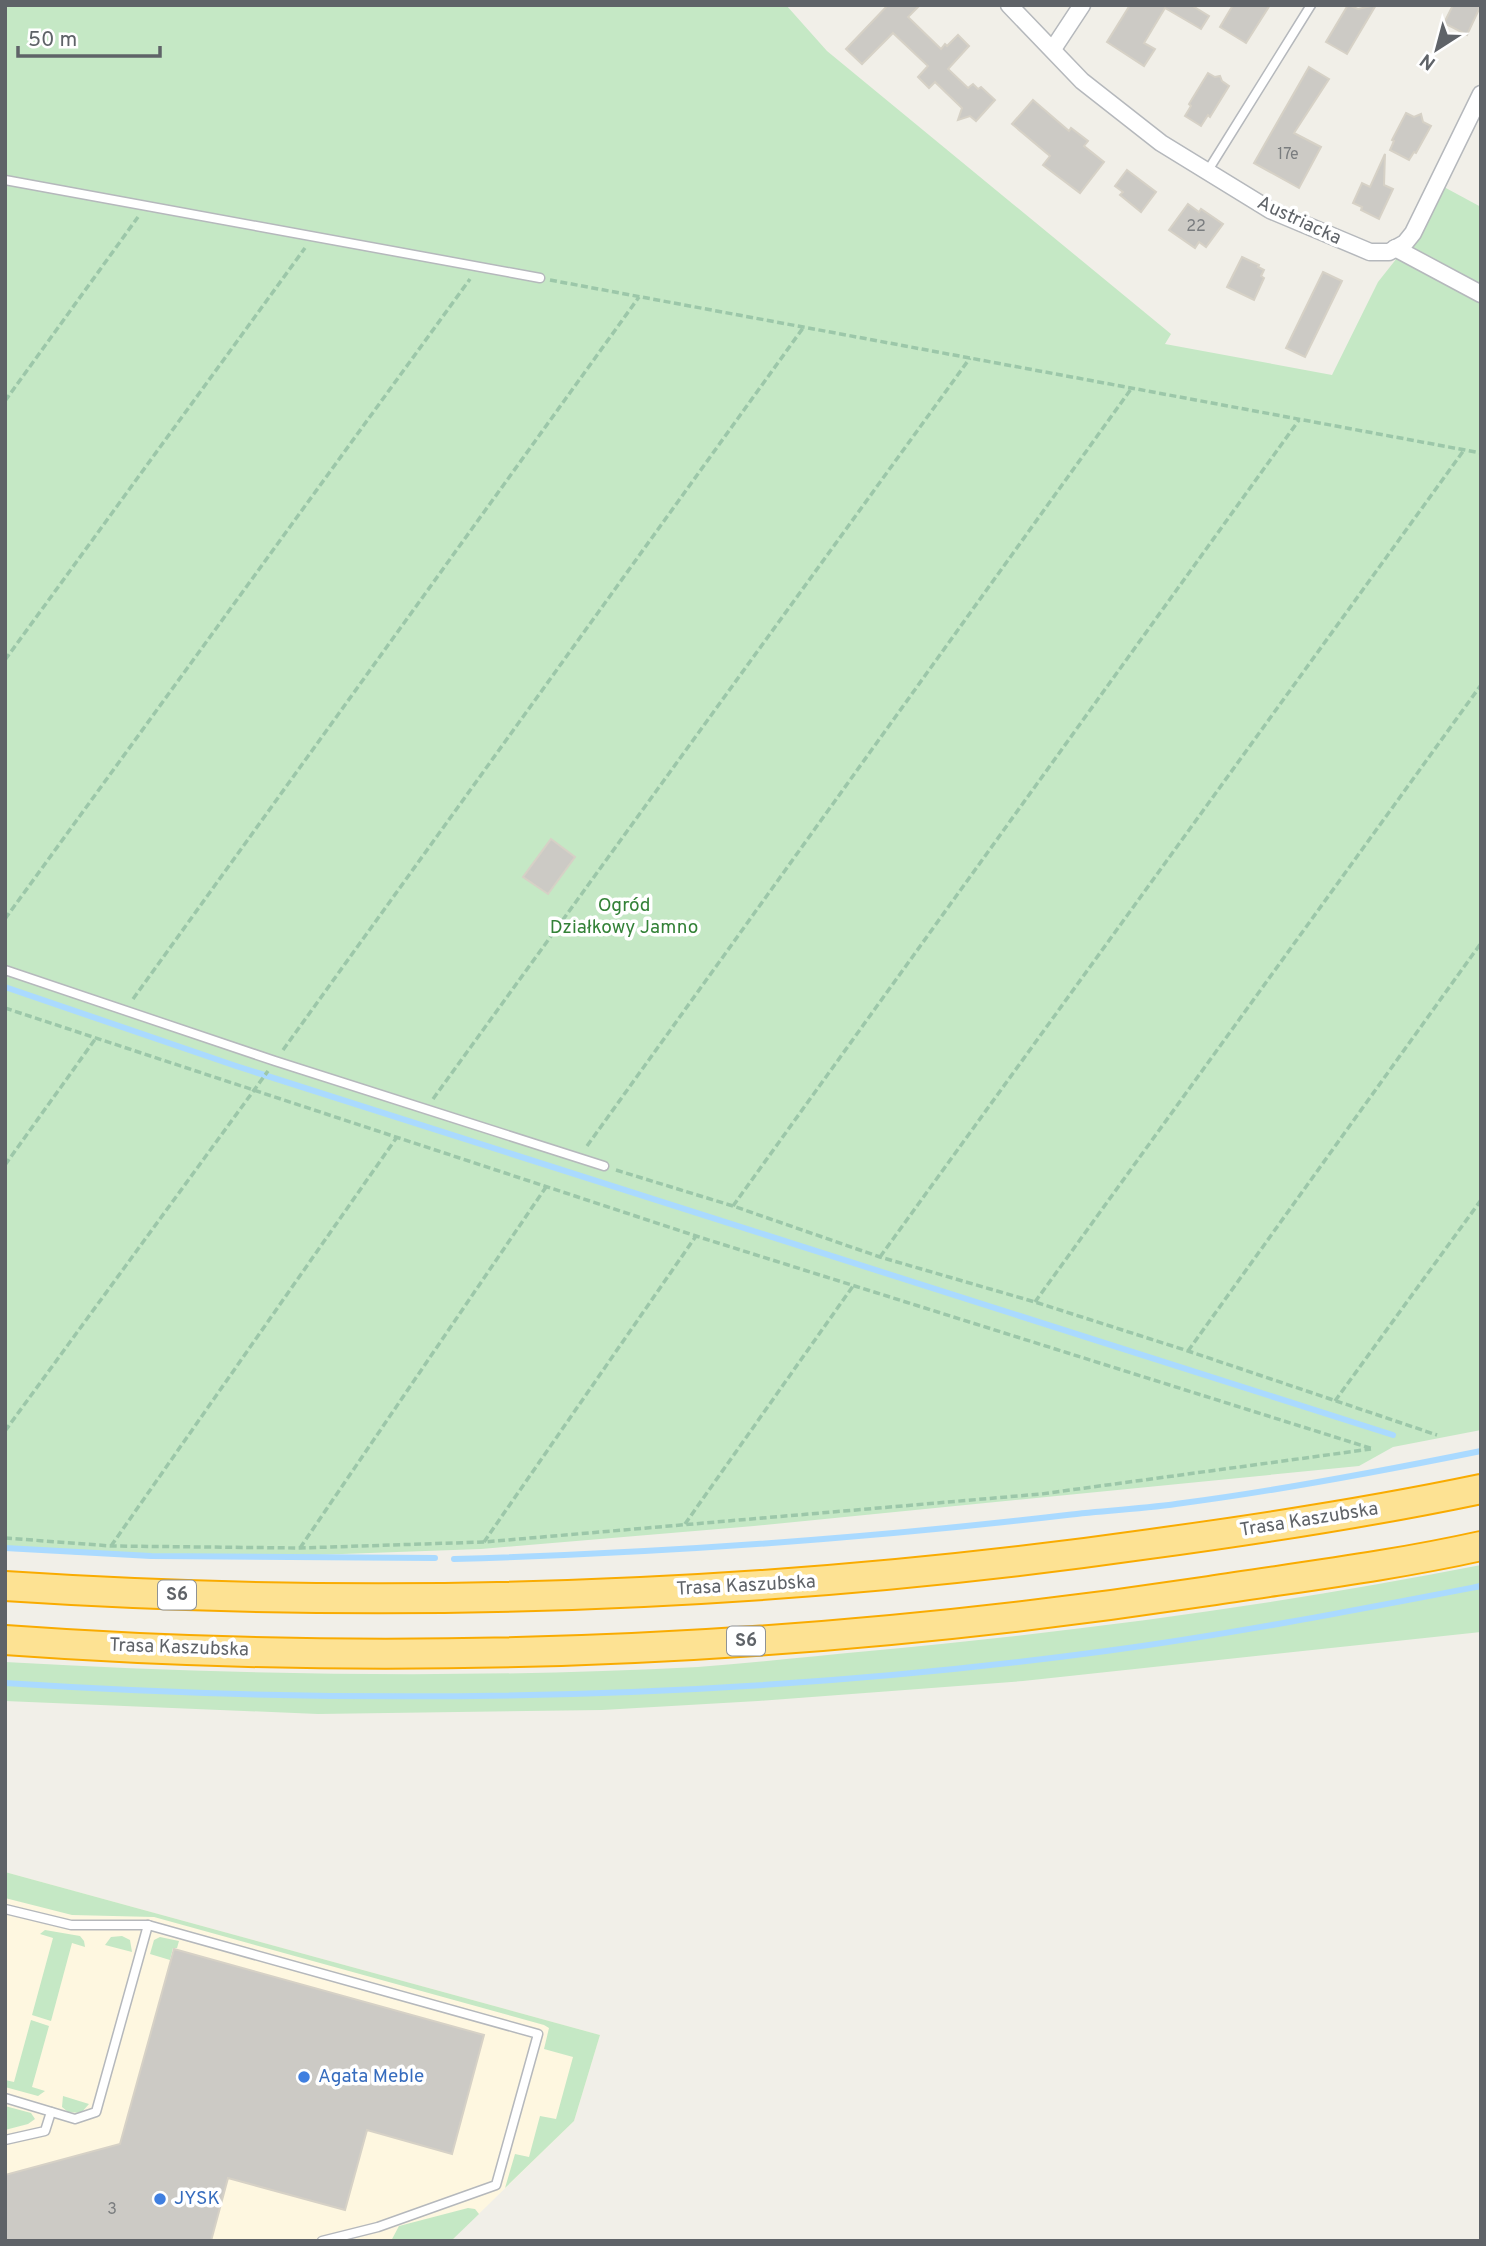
<svg xmlns="http://www.w3.org/2000/svg" width="1486" height="2246" font-family="Overpass,sans-serif">
  <rect width="100%" height="100%" fill="#f1efe8"/>
  <polygon fill="#fef7e0" points="5,1872 600,2035 574,2121 451,2241 5,2241"/>
  <g fill="#c5e8c5">
    <polygon points="5,5 786,5 827,51 1171,334 1165,344 1332,375 1378,282 1397,258 1444,187 1481,207 1481,1430 1393,1447 1359,1466 754,1526 481,1549 314,1555 84,1555 5,1548"/>
    <path d="M1481 1565V1632L1023 1681 758 1701 602 1710 318 1714 5 1701V1662C236 1675 467 1679 698 1667 755 1663 812 1656 869 1651 1074 1632 1278 1605 1481 1565Z"/>
    <polygon points="5,1872 600,2035 574,2121 505,2188 515,2154 529,2157 540,2116 556,2119 573,2057 544,2049 549,2028 544,2025 154,1917 72,1915 5,1898"/>
    <polygon points="45,1930 80,1936 84,1941 85,1947 72,1943 51,2021 32,2015 53,1938 40,1934"/>
    <polygon points="122,1936 130,1940 132,1952 105,1945 111,1937"/>
    <polygon points="160,1937 179,1941 177,1948 173,1948 170,1960 150,1954 154,1940"/>
    <polygon points="31,2020 49,2026 32,2087 45,2091 38,2096 5,2087 5,2080 14,2082"/>
    <polygon points="63,2096 89,2104 81,2113 68,2112 62,2107"/>
    <polygon points="5,2106 31,2113 35,2119 28,2124 5,2130"/>
    <polygon points="468,2208 475,2209 479,2214 451,2241 391,2241 399,2226"/>
  </g>
  <g fill="none" stroke-linecap="round" stroke-linejoin="round">
    <g stroke="#aadaff" stroke-width="6">
      <polyline points="5,987 236,1066 1393,1435"/>
      <polyline points="5,1548 151,1556 435,1558"/>
      <path d="M454 1559C659 1553 863 1539 1067 1515 1105 1510 1145 1509 1183 1503 1283 1490 1382 1471 1481 1451"/>
      <path d="M5 1683C372 1707 742 1700 1106 1651 1232 1634 1356 1610 1481 1586"/>
    </g>
  </g>
  <g fill="#cccac5" stroke="#d6d1c6" stroke-width="2">
    <polygon points="888,5 920,5 908,17 941,49 945,44 947,46 958,35 969,46 948,69 968,88 973,84 978,89 981,87 995,100 976,121 970,116 958,120 962,108 935,82 929,88 918,77 928,66 893,33 862,64 846,49"/>
    <polygon points="1130,5 1191,5 1209,16 1201,29 1165,8 1144,43 1155,49 1144,66 1107,42"/>
    <polygon points="1233,5 1270,5 1246,43 1220,27"/>
    <polygon points="1348,5 1358,9 1376,5 1347,54 1326,42"/>
    <polygon points="1453,5 1481,5 1467,35 1444,23"/>
    <polygon points="1309,67 1329,79 1294,133 1321,147 1299,188 1254,163"/>
    <polygon points="1208,73 1215,77 1220,76 1222,81 1229,86 1210,117 1208,115 1201,126 1185,116 1191,106 1189,104"/>
    <polygon points="1033,100 1069,131 1071,128 1088,141 1084,146 1104,162 1080,193 1043,165 1050,156 1012,124"/>
    <polygon points="1406,113 1414,117 1421,114 1423,122 1431,126 1416,153 1414,152 1409,160 1390,150 1394,141 1392,140"/>
    <polygon points="1385,154 1384,185 1393,189 1379,219 1361,210 1362,207 1353,203 1362,183 1370,187"/>
    <polygon points="1127,170 1156,192 1141,212 1120,195 1123,192 1115,186"/>
    <polygon points="1188,204 1199,212 1201,209 1223,224 1206,247 1199,242 1195,248 1169,230"/>
    <polygon points="1242,257 1259,265 1258,267 1264,270 1261,276 1264,278 1254,300 1227,287"/>
    <polygon points="1323,272 1342,281 1305,357 1286,348"/>
    <polygon points="551,839 575,857 548,894 523,877"/>
    <polygon points="174,1949 484,2035 452,2154 367,2130 345,2210 228,2178 211,2241 5,2241 5,2175 120,2144"/>
  </g>
  <g fill="none" stroke-linecap="round" stroke-linejoin="round">
    <defs>
      <g id="service">
        <polyline points="1207,172 1311,5"/>
        <polyline points="5,180 540,278"/>
        <polyline points="5,970 275,1061 604,1166"/>
        <polyline points="5,1909 71,1925 148,1925 96,2112 75,2119 5,2098"/>
        <polyline points="148,1925 538,2034 496,2185 378,2227 322,2241"/>
        <polyline points="5,2140 45,2131 51,2112"/>
      </g>
      <g id="minor">
        <polyline points="1009,5 1082,81 1161,143 1270,210 1370,252 1389,252 1405,243 1413,233 1481,94"/>
        <polyline points="1053,49 1082,5"/>
        <polyline points="1395,248 1481,294"/>
      </g>
      <g id="motorway">
        <path d="M5 1586C387 1611 771 1598 1150 1544 1261 1529 1371 1512 1481 1489"/>
        <path d="M5 1640C406 1669 812 1651 1209 1591 1300 1577 1391 1566 1481 1546"/>
      </g>
    </defs>
    <use href="#service" stroke="#b5b8bc" stroke-width="11"/>
    <use href="#minor" stroke="#b5b8bc" stroke-width="19"/>
    <use href="#motorway" stroke="#f9ab00" stroke-width="32"/>
    <g stroke="#9cc7a9" stroke-width="3.5" stroke-dasharray="7 3.5" stroke-linecap="butt">
      <polyline points="550,280 1481,453"/>
      <polyline points="5,401 138,217"/>
      <polyline points="5,660 305,248"/>
      <polyline points="5,919 470,279"/>
      <polyline points="133,999 639,297"/>
      <polyline points="5,1008 696,1236 1373,1449"/>
      <polyline points="283,1050 803,328"/>
      <polyline points="433,1099 970,358"/>
      <polyline points="587,1146 1131,389"/>
      <polyline points="5,1165 96,1038"/>
      <polyline points="616,1170 733,1206 880,1257 1035,1302 1188,1351 1437,1435"/>
      <polyline points="733,1206 1299,420"/>
      <polyline points="880,1257 1464,450"/>
      <polyline points="1035,1302 1481,685"/>
      <polyline points="1188,1351 1481,943"/>
      <polyline points="1335,1401 1481,1200"/>
      <polyline points="5,1431 268,1071"/>
      <polyline points="685,1524 853,1286"/>
      <polyline points="5,1538 111,1546 300,1548 484,1542 1041,1494 1371,1449"/>
      <polyline points="484,1542 696,1236"/>
      <polyline points="111,1546 397,1137"/>
      <polyline points="300,1548 546,1187"/>
    </g>
    <use href="#service" stroke="#fff" stroke-width="8"/>
    <use href="#minor" stroke="#fff" stroke-width="16"/>
    <use href="#motorway" stroke="#fde293" stroke-width="28"/>
  </g>
  <g fill="#3f7fe0" stroke="#fff" stroke-width="2.5">
    <circle cx="304" cy="2077" r="7"/>
    <circle cx="160" cy="2199" r="7"/>
  </g>
  <g text-anchor="middle" dominant-baseline="central" stroke-width="7" stroke-linejoin="round" paint-order="stroke">
    <g font-size="16" fill="#7a7d7f">
      <text x="1288" y="155">17e</text>
      <text x="1196" y="227">22</text>
      <text x="112" y="2210">3</text>
    </g>
    <g fill="#fff" stroke="#8f9295" stroke-width="2">
      <rect x="158" y="1580.5" width="38" height="29" rx="5"/>
      <rect x="727" y="1626.5" width="38" height="29" rx="5"/>
    </g>
    <g font-size="18" font-weight="bold" fill="#5f6368">
      <text x="177" y="1595">S6</text>
      <text x="746" y="1641">S6</text>
    </g>
    <g font-size="19" fill="#5f6368" stroke="#fff">
      <text transform="translate(1299 221) rotate(25)">Austriacka</text>
      <text transform="translate(1309 1520) rotate(-9)">Trasa Kaszubska</text>
      <text transform="translate(746 1586) rotate(-3)">Trasa Kaszubska</text>
      <text transform="translate(179 1648) rotate(2)">Trasa Kaszubska</text>
    </g>
    <g font-size="19" fill="#348238" stroke="#fff">
      <text x="624" y="906">Ogród<tspan x="624" dy="22">Działkowy Jamno</tspan></text>
    </g>
    <g font-size="19" fill="#366cbe" stroke="#fff" text-anchor="start">
      <text x="318" y="2077">Agata Meble</text>
      <text x="174" y="2199">JYSK</text>
    </g>
  </g>
  <rect width="1486" height="2246" fill="none" stroke="#5f6368" stroke-width="14"/>
  <g transform="translate(1437 49) rotate(216)" stroke="#ffffff" stroke-width="5" paint-order="stroke">
  <path d="M0-5L12 26L0 18L-12 26Z" fill="#5f6368"/>
  <text y="-10" font-size="19" font-weight="bold" text-anchor="middle" fill="#5f6368">N</text>
  </g>
  <path d="M18 46v10h142v-10" fill="none" stroke="#5f6368" stroke-width="3.5"/>
  <text x="28" y="46" font-size="21" fill="#5f6368" stroke="#ffffff" stroke-width="5" paint-order="stroke">50 m</text>
</svg>
